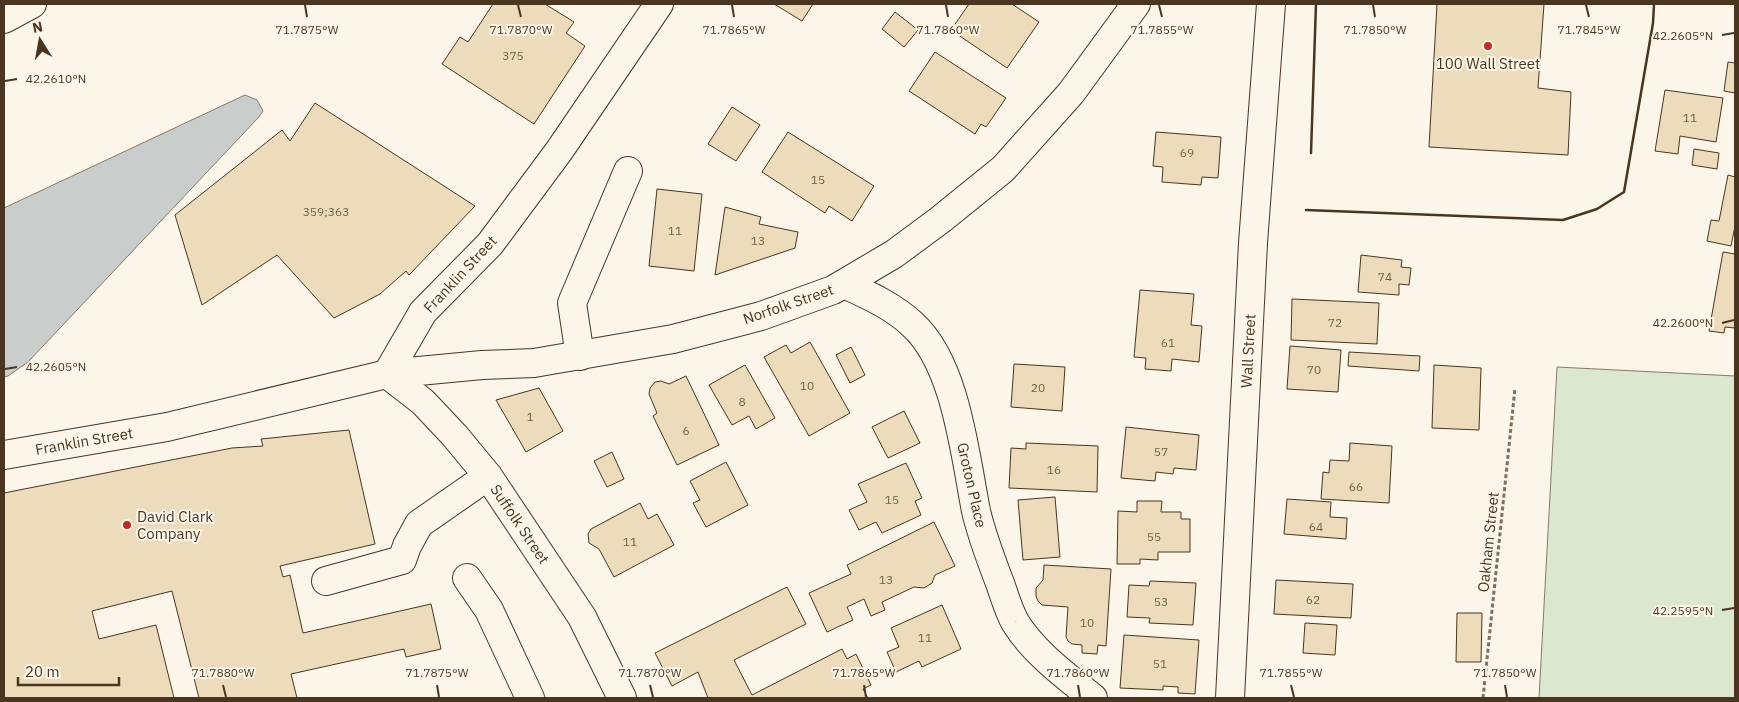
<svg xmlns="http://www.w3.org/2000/svg" width="1739" height="702" font-family="'IBM Plex Sans',sans-serif">
  <rect width="100%" height="100%" fill="#fbf6e9"/>
  <polygon fill="#dce7d0" stroke="#887966" points="1557,367 1735,376 1735,698 1539,698"/>
  <polygon fill="#c9cecd" stroke="#887966" points="245,95 257,100 263,111 258,118 28,362 8,376 4,377 4,208"/>
  <g fill="#ecdcbc" stroke="#4a3520">
    <polygon points="493,4 545,4 574,22 566,33 585,46 534,124 442,64 460,37 468,42"/>
    <polygon points="774,4 813,4 802,21"/>
    <polygon points="969,4 1012,4 1039,22 1007,68 951,30"/>
    <polygon points="1437,4 1544,4 1538,88 1571,92 1568,155 1429,147"/>
    <polygon points="895,12 918,30 904,47 882,29"/>
    <polygon points="935,52 1006,98 986,127 981,124 975,134 909,91"/>
    <polygon points="1728,62 1735,63 1735,93 1724,91"/>
    <polygon points="1665,90 1723,98 1716,142 1680,136 1678,154 1655,151"/>
    <polygon points="315,103 475,206 409,275 406,271 380,294 334,318 277,255 202,305 175,215 282,130 290,141"/>
    <polygon points="732,107 760,125 736,161 708,144"/>
    <polygon points="788,132 874,186 852,221 829,206 825,213 762,172"/>
    <polygon points="1156,132 1221,137 1218,178 1202,177 1201,185 1162,182 1163,167 1153,166"/>
    <polygon points="1694,149 1719,153 1717,169 1692,165"/>
    <polygon points="1728,175 1735,177 1735,226 1731,246 1707,241 1711,220 1719,221"/>
    <polygon points="657,189 702,194 694,271 649,266"/>
    <polygon points="725,207 761,217 759,224 798,232 795,248 715,275"/>
    <polygon points="1723,252 1735,254 1735,328 1725,327 1724,333 1709,331"/>
    <polygon points="1361,255 1402,260 1401,267 1411,268 1409,285 1399,284 1399,295 1358,292"/>
    <polygon points="1140,290 1194,294 1191,325 1202,326 1199,362 1172,359 1171,371 1145,369 1146,358 1134,357"/>
    <polygon points="1292,299 1379,303 1377,344 1291,340"/>
    <polygon points="810,342 850,413 809,436 764,357 786,345 791,353"/>
    <polygon points="1290,346 1341,350 1338,392 1287,389"/>
    <polygon points="851,347 865,375 850,383 836,355"/>
    <polygon points="1349,352 1420,356 1419,371 1348,366"/>
    <polygon points="1014,364 1065,367 1062,411 1011,407"/>
    <polygon points="745,365 775,418 756,429 749,416 732,425 709,385"/>
    <polygon points="1434,365 1481,368 1479,430 1432,428"/>
    <polygon points="686,376 719,445 677,465 653,416 657,413 649,394 650,388 655,382 661,381 669,384"/>
    <polygon points="539,388 563,431 526,452 496,400"/>
    <polygon points="904,411 920,443 888,458 872,427"/>
    <polygon points="1126,427 1199,435 1196,470 1174,468 1173,474 1156,472 1155,481 1121,478"/>
    <polygon points="349,430 375,544 280,566 283,577 290,575 303,633 431,604 441,649 406,657 404,649 291,674 297,698 199,698 172,591 92,611 99,639 156,625 174,698 4,698 4,493 232,448 263,446 261,439"/>
    <polygon points="1026,443 1098,446 1097,492 1009,488 1011,448 1026,449"/>
    <polygon points="1350,443 1392,446 1389,503 1321,499 1323,472 1329,473 1330,460 1349,461"/>
    <polygon points="612,452 624,479 607,487 594,461"/>
    <polygon points="726,462 748,505 706,527 693,503 700,500 690,481"/>
    <polygon points="906,463 922,498 915,501 921,515 882,533 876,522 859,530 849,510 867,502 858,484"/>
    <polygon points="1055,497 1060,557 1023,560 1018,500"/>
    <polygon points="1287,499 1331,502 1330,517 1347,518 1346,539 1284,534"/>
    <polygon points="1137,501 1162,501 1161,512 1181,512 1181,519 1190,519 1190,552 1158,552 1158,560 1140,559 1140,564 1117,564 1118,511 1137,512"/>
    <polygon points="640,503 648,519 657,514 674,545 614,577 599,549 589,543 588,534 591,529"/>
    <polygon points="934,522 955,566 935,575 932,583 924,588 914,587 882,602 885,610 871,616 864,599 847,607 853,620 827,632 809,593 851,574 847,565"/>
    <polygon points="1044,565 1111,569 1106,646 1098,645 1097,654 1082,653 1082,645 1072,644 1068,641 1066,637 1068,607 1042,605 1038,601 1036,596 1036,588 1043,580"/>
    <polygon points="1276,580 1353,584 1351,618 1274,614"/>
    <polygon points="1150,581 1196,583 1193,625 1149,623 1150,618 1127,617 1129,585 1149,586"/>
    <polygon points="787,587 806,624 734,660 752,695 842,649 847,659 856,654 871,685 863,689 868,698 708,698 698,672 672,686 655,653"/>
    <polygon points="942,605 961,649 922,667 919,661 896,672 887,652 899,647 891,628"/>
    <polygon points="1457,613 1482,613 1481,662 1456,662"/>
    <polygon points="1305,623 1337,625 1335,655 1303,653"/>
    <polygon points="1124,635 1199,640 1195,694 1178,693 1178,687 1163,686 1163,690 1120,688"/>
  </g>
  <g fill="none" stroke-linecap="round" stroke-linejoin="round">
    <defs>
      <g id="minor">
        <polyline points="4,19 32,4"/>
        <path d="M844 284C868 295 893 306 912 324 956 363 965 455 976 511 982 537 992 562 1001 586 1005 598 1009 611 1015 622 1033 652 1066 676 1093 698"/>
        <polyline points="580,356 572,303 628,171"/>
        <polyline points="387,374 482,365 534,363 673,339 761,316 833,290 894,254 940,220 1003,169 1071,93 1136,4"/>
        <polyline points="387,374 423,402 455,436 488,476 582,617 622,698"/>
        <polyline points="467,578 489,610 530,698"/>
        <polyline points="326,581 402,560 407,546 419,524 488,476"/>
        <polyline points="1230,698 1253,243 1271,4"/>
      </g>
      <polyline id="major" points="4,455 167,427 387,374 423,312 490,244 559,151 659,4"/>
    </defs>
    <use href="#minor" stroke="#4a3520" stroke-width="30"/>
    <use href="#major" stroke="#4a3520" stroke-width="30"/>
    <polyline stroke="#7f6f5c" stroke-width="3" stroke-dasharray="4 2.5" stroke-linecap="butt" points="1483,698 1515,388"/>
    <use href="#minor" stroke="#fbf6e9" stroke-width="28"/>
    <use href="#major" stroke="#fbf6e9" stroke-width="28"/>
    <g stroke="#4a3520" stroke-width="2.5">
      <polyline points="1311,153 1316,4"/>
      <polyline points="1306,210 1563,220 1597,209 1624,192 1653,23 1654,4"/>
    </g>
  </g>
  <path fill="none" stroke="#4a3520" stroke-width="2" d="M305 5 307 17M518 5 521 17M732 5 734 17M946 5 948 17M1159 5 1162 17M1373 5 1375 17M1586 5 1589 17M1722 35 1734 33M5 81 17 79M1722 323 1734 320M5 369 17 367M1722 610 1734 608M223 685 226 697M437 685 439 697M650 685 653 697M864 685 866 697M1078 685 1080 697M1291 685 1294 697M1505 685 1507 697"/>
  <g fill="#c62828" stroke="#fbf6e9" stroke-width="2">
    <circle cx="1488" cy="46" r="5"/>
    <circle cx="127" cy="525" r="5"/>
  </g>
  <g text-anchor="middle" dominant-baseline="central" stroke-width="4" stroke-linejoin="round" paint-order="stroke">
    <g font-size="12" fill="#725f47">
      <text x="513" y="55">375</text>
      <text x="1690" y="117">11</text>
      <text x="1187" y="152">69</text>
      <text x="818" y="179">15</text>
      <text x="326" y="211">359;363</text>
      <text x="675" y="230">11</text>
      <text x="758" y="240">13</text>
      <text x="1385" y="276">74</text>
      <text x="1335" y="322">72</text>
      <text x="1168" y="342">61</text>
      <text x="1314" y="369">70</text>
      <text x="807" y="385">10</text>
      <text x="1038" y="387">20</text>
      <text x="742" y="401">8</text>
      <text x="530" y="416">1</text>
      <text x="686" y="430">6</text>
      <text x="1161" y="451">57</text>
      <text x="1054" y="469">16</text>
      <text x="1356" y="486">66</text>
      <text x="892" y="499">15</text>
      <text x="1316" y="526">64</text>
      <text x="1154" y="536">55</text>
      <text x="630" y="541">11</text>
      <text x="886" y="579">13</text>
      <text x="1313" y="599">62</text>
      <text x="1161" y="601">53</text>
      <text x="1087" y="622">10</text>
      <text x="925" y="637">11</text>
      <text x="1160" y="663">51</text>
    </g>
    <g font-size="15" fill="#4a3520" stroke="#fbf6e9">
      <text x="1488" y="63">100 Wall Street</text>
      <text x="137" y="516" text-anchor="start">David Clark<tspan x="137" dy="17">Company</tspan></text>
    </g>
    <g font-size="15" fill="#4a3520" stroke="#fbf6e9">
      <text transform="translate(460 274) rotate(-47)">Franklin Street</text>
      <text transform="translate(788 304) rotate(-19)">Norfolk Street</text>
      <text transform="translate(1248 351) rotate(-87)">Wall Street</text>
      <text transform="translate(84 441) rotate(-10)">Franklin Street</text>
      <text transform="translate(972 485) rotate(77)">Groton Place</text>
      <text transform="translate(520 524) rotate(56)">Suffolk Street</text>
      <text transform="translate(1488 542) rotate(-84)">Oakham Street</text>
    </g>
  </g>
  <g font-size="12" text-anchor="middle" fill="#4a3520" stroke="#fbf6e9" stroke-width="4" stroke-linejoin="round" paint-order="stroke">
    <text x="307" y="34">71.7875°W</text>
    <text x="521" y="34">71.7870°W</text>
    <text x="734" y="34">71.7865°W</text>
    <text x="948" y="34">71.7860°W</text>
    <text x="1162" y="34">71.7855°W</text>
    <text x="1375" y="34">71.7850°W</text>
    <text x="1589" y="34">71.7845°W</text>
    <text x="1683" y="40">42.2605°N</text>
    <text x="56" y="83">42.2610°N</text>
    <text x="1683" y="327">42.2600°N</text>
    <text x="56" y="371">42.2605°N</text>
    <text x="1683" y="615">42.2595°N</text>
    <text x="223" y="677">71.7880°W</text>
    <text x="437" y="677">71.7875°W</text>
    <text x="650" y="677">71.7870°W</text>
    <text x="864" y="677">71.7865°W</text>
    <text x="1078" y="677">71.7860°W</text>
    <text x="1291" y="677">71.7855°W</text>
    <text x="1505" y="677">71.7850°W</text>
  </g>
  <rect width="1739" height="702" fill="none" stroke="#4a3520" stroke-width="10"/>
  <g transform="translate(40 40) rotate(349)" stroke="#fbf6e9" stroke-width="4" paint-order="stroke">
  <path d="M0-4L9 19L0 12L-9 19Z" fill="#4a3520"/>
  <text y="-8" font-size="14" font-weight="bold" text-anchor="middle" fill="#4a3520">N</text>
  </g>
  <path d="M18 677v8h101v-8" fill="none" stroke="#4a3520" stroke-width="2.5"/>
  <text x="25" y="677" font-size="15" fill="#4a3520" stroke="#fbf6e9" stroke-width="4" paint-order="stroke">20 m</text>
</svg>
